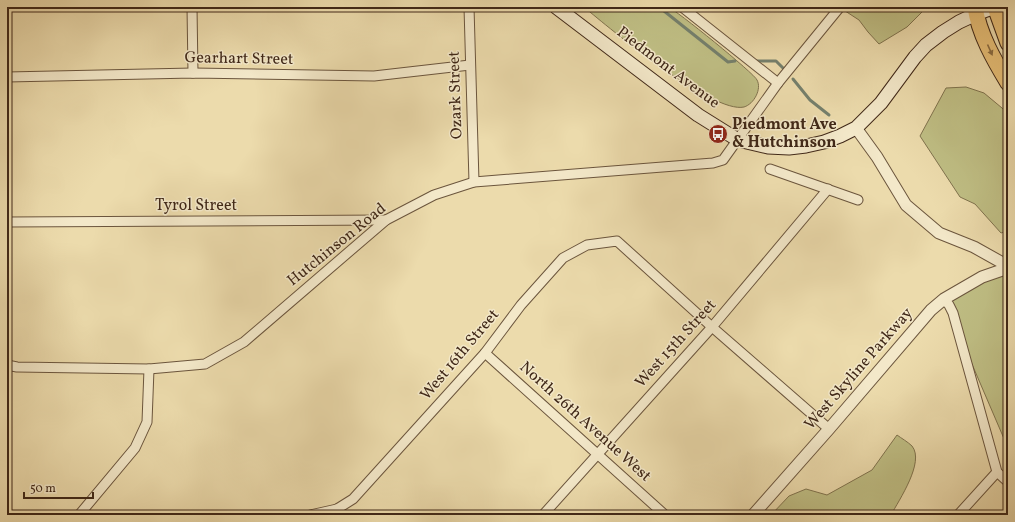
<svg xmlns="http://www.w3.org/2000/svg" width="1015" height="522" font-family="Vollkorn,serif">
  <rect width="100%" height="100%" fill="#ecdbac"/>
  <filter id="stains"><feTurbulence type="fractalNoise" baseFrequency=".005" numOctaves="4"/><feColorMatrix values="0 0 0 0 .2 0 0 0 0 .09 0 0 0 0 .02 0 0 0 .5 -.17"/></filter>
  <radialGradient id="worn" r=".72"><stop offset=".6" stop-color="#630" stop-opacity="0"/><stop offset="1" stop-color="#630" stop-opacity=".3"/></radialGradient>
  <g fill="#bfbe84" stroke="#80734e">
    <path d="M584 7C601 5 631 7 650 7 655 7 663 5 668 7 675 9 755 74 757 80 762 89 754 104 744 107 713 114 610 29 584 7Z"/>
    <polygon points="839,7 927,7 907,27 879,44 868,32 859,20"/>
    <polygon points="966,87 984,93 1008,113 1008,231 1001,233 975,204 960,197 920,136 946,88"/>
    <polygon points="1008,268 1008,448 944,299"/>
    <path d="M897 435C901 438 908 442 912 446 925 462 899 500 891 515H771L789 496 806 489 827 495 872 470Z"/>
  </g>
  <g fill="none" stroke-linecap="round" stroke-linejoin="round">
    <g stroke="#75806d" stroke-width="3">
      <polyline points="659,7 728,62 735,61"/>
      <polyline points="755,61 776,61 783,68"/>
      <polyline points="793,79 810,100 829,115"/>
      <polyline points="1008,116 1005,128 1008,137"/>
    </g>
    <defs>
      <g id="minor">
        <polyline points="192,7 193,73"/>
        <polyline points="469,7 474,182"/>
        <polyline points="682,7 778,83"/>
        <polyline points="7,77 193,73 374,76 470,65"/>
        <polyline points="770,169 858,200"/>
        <polyline points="7,222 386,220"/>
        <polyline points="944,299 949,305 953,313 997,472 1008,482"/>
        <polyline points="485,353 665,515"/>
        <polyline points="7,365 17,367 149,369 205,364 244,342 386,220 434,195 474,182 713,163 723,160 778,83 840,7"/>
        <polyline points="337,509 353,499 485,353 521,305 563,258 587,245 617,241 712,327 829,429"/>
        <polyline points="79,515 135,448 147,422 149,369"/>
        <polyline points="310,515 337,509 335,514"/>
        <polyline points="543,515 712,327 828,189"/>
        <polyline points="958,515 997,472"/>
      </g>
      <g id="tertiary">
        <polyline points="856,128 877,157 906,205 939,233 974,247 1008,266"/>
        <polyline points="753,515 829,429 931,310 944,299 982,277 1008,268"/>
      </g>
      <polyline id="secondary" points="556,7 698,115 738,140 768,147 789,148 806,146 824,142 840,136 856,128 881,103 915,57 926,45 943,32 959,22 976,14 995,7"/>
      <g id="trunk">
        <path d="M975 7C979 34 994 60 1008 83"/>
        <polyline points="995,7 1008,43"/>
      </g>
    </defs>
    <use href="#minor" stroke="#6b553d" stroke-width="11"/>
    <use href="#tertiary" stroke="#6b553d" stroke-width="13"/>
    <use href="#secondary" stroke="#402818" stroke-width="15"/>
    <use href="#trunk" stroke="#402818" stroke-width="17"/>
    <use href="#minor" stroke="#f3e8c9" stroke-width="9"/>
    <use href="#tertiary" stroke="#f3e8c9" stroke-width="11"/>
    <use href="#secondary" stroke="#f3e8c9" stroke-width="13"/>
    <use href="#trunk" stroke="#e6be76" stroke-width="15"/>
  </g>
  <defs><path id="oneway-solid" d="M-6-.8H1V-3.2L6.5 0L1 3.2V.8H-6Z"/></defs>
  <use fill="#8b6c42" href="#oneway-solid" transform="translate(990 50) rotate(66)"/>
  <defs>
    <symbol id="bus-disc" viewBox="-11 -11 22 22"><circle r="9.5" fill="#8f2418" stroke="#f3e8c9"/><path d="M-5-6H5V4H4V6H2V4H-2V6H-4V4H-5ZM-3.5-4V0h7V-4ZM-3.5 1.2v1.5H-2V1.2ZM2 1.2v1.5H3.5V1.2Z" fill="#fff"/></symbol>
  </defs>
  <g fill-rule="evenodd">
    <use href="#bus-disc" x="707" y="123" width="22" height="22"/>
  </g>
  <g text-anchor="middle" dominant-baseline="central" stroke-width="3" stroke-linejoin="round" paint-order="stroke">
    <g font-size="16" fill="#402818" stroke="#f3e8c9">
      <text transform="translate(239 59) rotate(1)">Gearhart Street</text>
      <text transform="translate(668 68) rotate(37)">Piedmont Avenue</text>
      <text transform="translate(456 95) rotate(-92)">Ozark Street</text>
      <text x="196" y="206">Tyrol Street</text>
      <text transform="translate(337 245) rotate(-39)">Hutchinson Road</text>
      <text transform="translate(676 344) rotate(-48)">West 15th Street</text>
      <text transform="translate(460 355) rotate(-50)">West 16th Street</text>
      <text transform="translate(859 369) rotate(-49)">West Skyline Parkway</text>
      <text transform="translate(585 422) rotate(42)">North 26th Avenue West</text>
    </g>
    <g font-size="16" font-weight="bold" fill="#402818" stroke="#f3e8c9" text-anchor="start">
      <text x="732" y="125">Piedmont Ave<tspan x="732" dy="18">&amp; Hutchinson</tspan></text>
    </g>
  </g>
  <rect width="1015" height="522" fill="none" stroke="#ecdbac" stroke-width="24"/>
  <rect x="8" y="8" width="999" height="506" fill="none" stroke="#402818" stroke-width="2"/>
  <rect x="12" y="12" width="991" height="498" fill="none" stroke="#402818"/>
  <path d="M24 492v6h69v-6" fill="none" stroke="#402818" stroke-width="2"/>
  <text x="30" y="492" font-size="12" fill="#402818" stroke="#f3e8c9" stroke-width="3" paint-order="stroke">50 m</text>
  <rect width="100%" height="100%" filter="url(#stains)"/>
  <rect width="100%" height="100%" fill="url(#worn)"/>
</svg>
